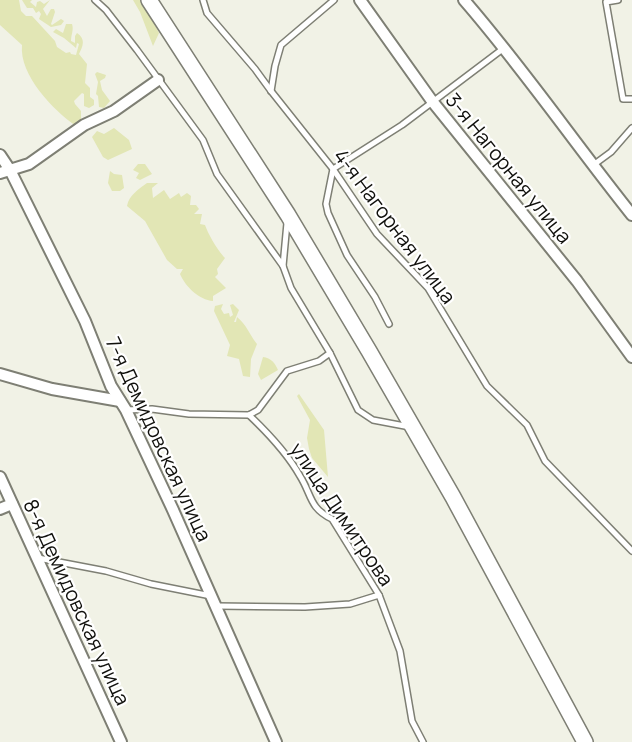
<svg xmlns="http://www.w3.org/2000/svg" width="632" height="742" font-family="Manrope,sans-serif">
  <rect width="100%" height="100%" fill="#f1f2e6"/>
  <g fill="#e2e6b5">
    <path d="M0 0H19L21 11 26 16H32L55 41 57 47 66 53 70 52 71 54 76 55 79 44 77 43 76 48 64 38 53 32 56 29 63 33 66 24H72C74 30 71 34 71 41L75 43V36L77 33C86 39 83 46 79 54L87 64 85 83 90 88V97L94 100V105L89 108 84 106V94L82 93 74 101 75 104 81 111V122L76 126C53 110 19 75 22 45L0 25Z"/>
    <polygon points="22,0 32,0 30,2 36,7 37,2 40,1 44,4 50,0 43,9 47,16 51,9 54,9 55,12 51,24 52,25 61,19 64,21 61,25 51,27 39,19 41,14 39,11 36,13 33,8 27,8"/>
    <polygon points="133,0 142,0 159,33 153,46 140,12"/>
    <polygon points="97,72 106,75 105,78 100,81 102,90 110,101 104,108 99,107 98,96 96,94 98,82 95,74"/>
    <polygon points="114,128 129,140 132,149 108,160 103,157 92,137 97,131 104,134"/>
    <polygon points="138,164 145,164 152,174 140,180 136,178 139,173 133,170"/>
    <polygon points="110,171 114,174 122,175 124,188 120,191 112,191 108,183"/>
    <path d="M147 183H158L152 188 153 198 164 190 170 199 179 193 181 197 187 193 191 196 190 205H196L199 209 194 214H202L200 224 205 225C208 234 218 251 225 258L217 269 218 274 215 277 226 288 213 296V301C199 300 185 286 180 274L183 269H177L167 260 145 221 127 206C129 195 139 189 147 183Z"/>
    <path d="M223 304 221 309 224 314 229 313 230 317 233 315 230 305 233 304 239 310 234 322H236L237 317C247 325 249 334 257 344L251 359 250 377 243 376 239 359 227 356 230 345 214 311 215 306Z"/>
    <path d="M263 357C271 358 275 363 278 370L261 380 258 374Z"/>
    <polygon points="299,394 324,430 328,477 312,458 309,449 307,438 310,420 297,396"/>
  </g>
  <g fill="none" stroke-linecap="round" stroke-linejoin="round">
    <defs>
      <g id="lane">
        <polyline points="95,0 106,10 137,50 203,140 217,174 283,266"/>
        <polyline points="203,0 207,13 255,69 271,91 333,169 377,234 428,288 487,386 527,425 545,461 632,551"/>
        <polyline points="618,0 606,2 623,99 632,99"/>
        <polyline points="271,91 275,66 281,45 334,0"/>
        <polyline points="592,166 611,152 632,128"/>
        <polyline points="389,324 375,297 347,255 328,213 326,204 333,169 402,125 504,48"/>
        <polyline points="330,353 358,410 373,420 410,427"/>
        <polyline points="126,410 152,409 189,414 249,415 258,410 287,371 319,361 330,353 291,288 283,266 287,223"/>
        <path d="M249 415C268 433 287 453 300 476 312 495 309 508 332 519L379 595 400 651 412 721 423 742"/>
        <polyline points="38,558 106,571 151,584 211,596"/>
        <polyline points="217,606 305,607 350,604 379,595"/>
      </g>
      <g id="street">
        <polyline points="360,0 432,101 577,281 632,357"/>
        <path d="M464 0C524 69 575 144 632 215"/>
        <polyline points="0,155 10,170 85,321 111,386 126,410 173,510 276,742"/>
        <polyline points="0,173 29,164 84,125 114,111 158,80"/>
        <polyline points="0,374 52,389 120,401"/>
        <polyline points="0,477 121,742"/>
        <polyline points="0,509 12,504"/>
      </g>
      <polyline id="secondary" points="149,0 288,215 369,351 453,497 585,742"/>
    </defs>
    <use href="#lane" stroke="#7e7f74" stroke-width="8"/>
    <use href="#street" stroke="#7e7f74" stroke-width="14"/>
    <use href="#secondary" stroke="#7e7f74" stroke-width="18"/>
    <use href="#lane" stroke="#fff" stroke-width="5"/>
    <use href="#street" stroke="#fff" stroke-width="10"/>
    <use href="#secondary" stroke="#fff" stroke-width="15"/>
  </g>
  <g text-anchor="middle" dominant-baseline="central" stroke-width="4.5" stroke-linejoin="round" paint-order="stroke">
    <g font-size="20" fill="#10100c" stroke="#fff">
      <text transform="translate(509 168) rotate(51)">3-я Нагорная улица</text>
      <text transform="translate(395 226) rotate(53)">4-я Нагорная улица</text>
      <text transform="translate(159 439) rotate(65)">7-я Демидовская улица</text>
      <text transform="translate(342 514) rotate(56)">улица Димитрова</text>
      <text transform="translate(77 602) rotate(65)">8-я Демидовская улица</text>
    </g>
  </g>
</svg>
